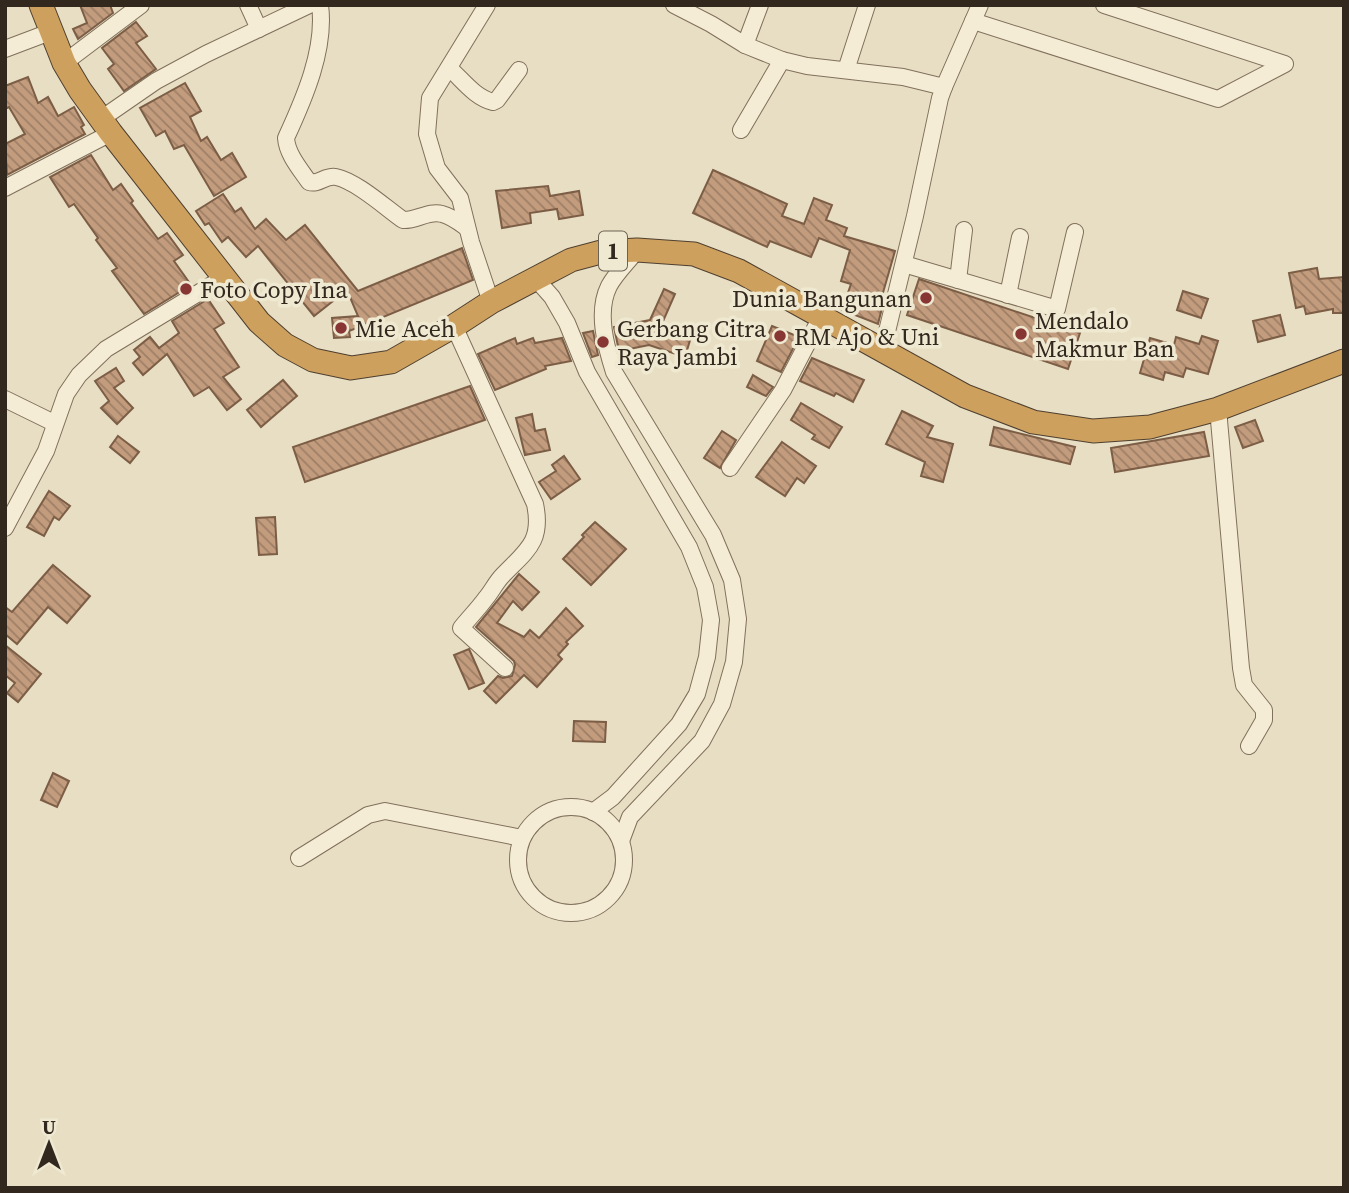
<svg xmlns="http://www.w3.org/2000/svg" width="1349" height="1193" font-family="'Source Serif 4',serif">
  <defs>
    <pattern id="building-back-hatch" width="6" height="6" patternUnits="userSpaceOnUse" patternTransform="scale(1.75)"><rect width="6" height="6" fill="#c29c7d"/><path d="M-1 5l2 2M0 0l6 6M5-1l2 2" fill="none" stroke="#9e7f66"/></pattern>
  </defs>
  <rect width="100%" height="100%" fill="#e8dec3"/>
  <g fill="url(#building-back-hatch)" stroke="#7c5d45" stroke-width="2">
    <polygon points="80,5 110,5 113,13 78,39 73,29 87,23"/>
    <polygon points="136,22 147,36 136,43 156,69 124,91 108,69 114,64 102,48"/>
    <polygon points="28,77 38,103 48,97 58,116 74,107 84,125 81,127 85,134 7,175 5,144 25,134 9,107 5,109 5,86"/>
    <polygon points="185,83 201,111 190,117 201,141 207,137 221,160 232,153 246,177 214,196 184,145 174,149 165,131 156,136 140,108"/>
    <polygon points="91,155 113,190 121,184 133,201 131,203 158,239 167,233 183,255 174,261 191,285 144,314 112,271 117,268 96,240 98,238 74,204 69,207 50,177"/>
    <polygon points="713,170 787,204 782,216 804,224 814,198 832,205 826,220 847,228 844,236 895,251 880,303 883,304 878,324 842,310 851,284 841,281 850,250 819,238 811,257 770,241 767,247 693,213"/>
    <polygon points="548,186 550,196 579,191 583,215 559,219 557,209 530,213 531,223 502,228 496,191"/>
    <polygon points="223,194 235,212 241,208 255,229 266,219 286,240 305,225 358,291 462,248 473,280 349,331 350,337 334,338 332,318 358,316 347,290 314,316 258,246 246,257 228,237 222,242 209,223 205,225 196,211"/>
    <polygon points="1317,268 1319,279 1344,277 1344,313 1333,313 1333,309 1306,314 1304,306 1296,308 1289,273"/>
    <polygon points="919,279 1080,333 1068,369 907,315"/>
    <polygon points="664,289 675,294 660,328 691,337 685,357 649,345 619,351 614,327 650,320"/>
    <polygon points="1183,291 1208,299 1201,318 1177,310"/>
    <polygon points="208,299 224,323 214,329 239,367 223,377 241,399 227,410 209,387 194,396 167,354 143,375 133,363 140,357 134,350 150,337 159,348 179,333 172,321"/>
    <polygon points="1280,315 1285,335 1258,342 1253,321"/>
    <polygon points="772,326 799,337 781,372 757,361"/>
    <polygon points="593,331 598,355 592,357 583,333"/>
    <polygon points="1202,336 1218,341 1208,374 1186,368 1183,377 1165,372 1163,380 1140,373 1150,338 1174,345 1176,337 1199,344"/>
    <polygon points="515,338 517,344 533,338 535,343 562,338 571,361 545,366 546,369 495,390 478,354"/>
    <polygon points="812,358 864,380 853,402 836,393 834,396 800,381"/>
    <polygon points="116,368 124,381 114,388 133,408 117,424 101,408 109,401 95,381"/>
    <polygon points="753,375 773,387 766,396 747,387"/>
    <polygon points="283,380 297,396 261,427 247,410"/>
    <polygon points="470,386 485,420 305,482 293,447"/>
    <polygon points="801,403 842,427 829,448 812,439 815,435 791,420"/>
    <polygon points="902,411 933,426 927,437 953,444 943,482 921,476 925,462 886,444"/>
    <polygon points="532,414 535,431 545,429 550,450 525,455 516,418"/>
    <polygon points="1255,420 1263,441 1243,448 1235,427"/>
    <polygon points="994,427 1075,447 1070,464 990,445"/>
    <polygon points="722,431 736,440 720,468 704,458"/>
    <polygon points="1204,432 1209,456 1115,472 1111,448"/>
    <polygon points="118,436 139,452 130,463 110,447"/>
    <polygon points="782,442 816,466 804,483 797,478 785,496 756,477"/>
    <polygon points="564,456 580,479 551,499 539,482 556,471 552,465"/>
    <polygon points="49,491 70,506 59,520 54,517 44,536 27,527"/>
    <polygon points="275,517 277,554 259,555 256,518"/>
    <polygon points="595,522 626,549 591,585 563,559 584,537 582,535"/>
    <polygon points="53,565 90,596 67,623 48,607 17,644 5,634 5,607 12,612"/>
    <polygon points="519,574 539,592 522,610 513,601 497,623 524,637 530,630 539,638 566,608 583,626 566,642 568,644 558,655 562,659 537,687 524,675 496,703 484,691 498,676 503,678 512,676 515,665 514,661 476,627"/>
    <polygon points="5,645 41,674 18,702 7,693 15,683 5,675"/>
    <polygon points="469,649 484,683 469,689 454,655"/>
    <polygon points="574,721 606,722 605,742 573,741"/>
    <polygon points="53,773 69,781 57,807 41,800"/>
  </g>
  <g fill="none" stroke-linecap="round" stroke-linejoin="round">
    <defs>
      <g id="minor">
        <polyline points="248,5 259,29"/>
        <path d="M320 5C326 49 304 99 286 138 287 154 300 169 309 182 319 185 325 175 336 177 356 181 386 208 403 220 416 221 429 210 442 214 451 216 460 223 467 228"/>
        <polyline points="487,5 430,98 427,134 437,168 460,198 471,242 491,302"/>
        <polyline points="674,5 711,24 745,45"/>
        <polyline points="760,5 745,45 782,60 807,66 903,77 944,87 940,98 915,216 882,352"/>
        <polyline points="973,21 1218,99 1285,64 1104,5"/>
        <polyline points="5,49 50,32"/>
        <polyline points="64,63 141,5"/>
        <path d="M449 68C463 80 474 97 493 102L497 100 519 70"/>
        <polyline points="846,70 867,5"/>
        <polyline points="944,87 980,5"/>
        <polyline points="101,119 156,81 206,54 309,5"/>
        <polyline points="741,130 782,60"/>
        <polyline points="5,188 111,133"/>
        <polyline points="904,264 1057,309 1075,232"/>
        <polyline points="536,279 552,297 567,323 587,372 689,547 705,587 711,620 707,657 697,694 679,724 613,797 593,812"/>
        <polyline points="958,280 964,230"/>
        <polyline points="1008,295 1020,237"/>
        <path d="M454 326 535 504C543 542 526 551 503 575 496 582 492 591 486 598 478 609 469 618 461 628L505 668"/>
        <polyline points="5,399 54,423"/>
        <polyline points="1218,409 1241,668 1244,685 1264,710 1264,720 1249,746"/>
        <polyline points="730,468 783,390 821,317"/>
        <polyline points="5,528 46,451 66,394 79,375 106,349 223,278"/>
        <circle cx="571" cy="860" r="53"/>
        <path d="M621 841 630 817 702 741 722 704 734 662 738 619 732 580 713 535 614 372C606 347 596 312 609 286 616 273 628 262 637 250"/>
        <polyline points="299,858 368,815 385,811 522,838"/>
      </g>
      <polyline id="highway" points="41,5 64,63 80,90 111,133 259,322 285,345 313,360 351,368 391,362 454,326 491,302 571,260 601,252 637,250 694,254 739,271 965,396 1033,422 1093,431 1150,427 1218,409 1344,361"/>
    </defs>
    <use href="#minor" stroke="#80705c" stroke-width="18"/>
    <use href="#highway" stroke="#4e3f30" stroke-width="25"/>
    <use href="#minor" stroke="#f4ecd5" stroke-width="16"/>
    <use href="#highway" stroke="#cea05d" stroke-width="23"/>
  </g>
  <g fill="#883633" stroke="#f0e9d2" stroke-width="2.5">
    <circle cx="186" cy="289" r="7"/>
    <circle cx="926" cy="298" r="7"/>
    <circle cx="341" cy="328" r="7"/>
    <circle cx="1021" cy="334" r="7"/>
    <circle cx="780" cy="336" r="7"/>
    <circle cx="603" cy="342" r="7"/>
  </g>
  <g text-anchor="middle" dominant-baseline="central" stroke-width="7" stroke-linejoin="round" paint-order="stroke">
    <rect fill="#f0e9d2" stroke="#6b6254" stroke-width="2" x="599" y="231.5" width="28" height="39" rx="5"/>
    <g font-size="23" font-weight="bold" fill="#32281e">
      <text x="613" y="251">1</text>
    </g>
    <g font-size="24" fill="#32281e" stroke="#f0e9d2" text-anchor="start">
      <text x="200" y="289">Foto Copy Ina</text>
      <text x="912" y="298" text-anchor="end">Dunia Bangunan</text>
      <text x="1035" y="320">Mendalo<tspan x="1035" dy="28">Makmur Ban</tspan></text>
      <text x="355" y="328">Mie Aceh</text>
      <text x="617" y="328">Gerbang Citra<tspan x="617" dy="28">Raya Jambi</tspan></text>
      <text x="794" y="336">RM Ajo &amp; Uni</text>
    </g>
  </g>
  <rect width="1349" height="1193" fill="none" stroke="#32281e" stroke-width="14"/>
  <g transform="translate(49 1144)" stroke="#f0e9d2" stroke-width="5" paint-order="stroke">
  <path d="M0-5L12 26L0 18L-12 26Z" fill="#32281e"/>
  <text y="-10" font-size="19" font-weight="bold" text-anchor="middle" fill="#32281e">U</text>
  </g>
</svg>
